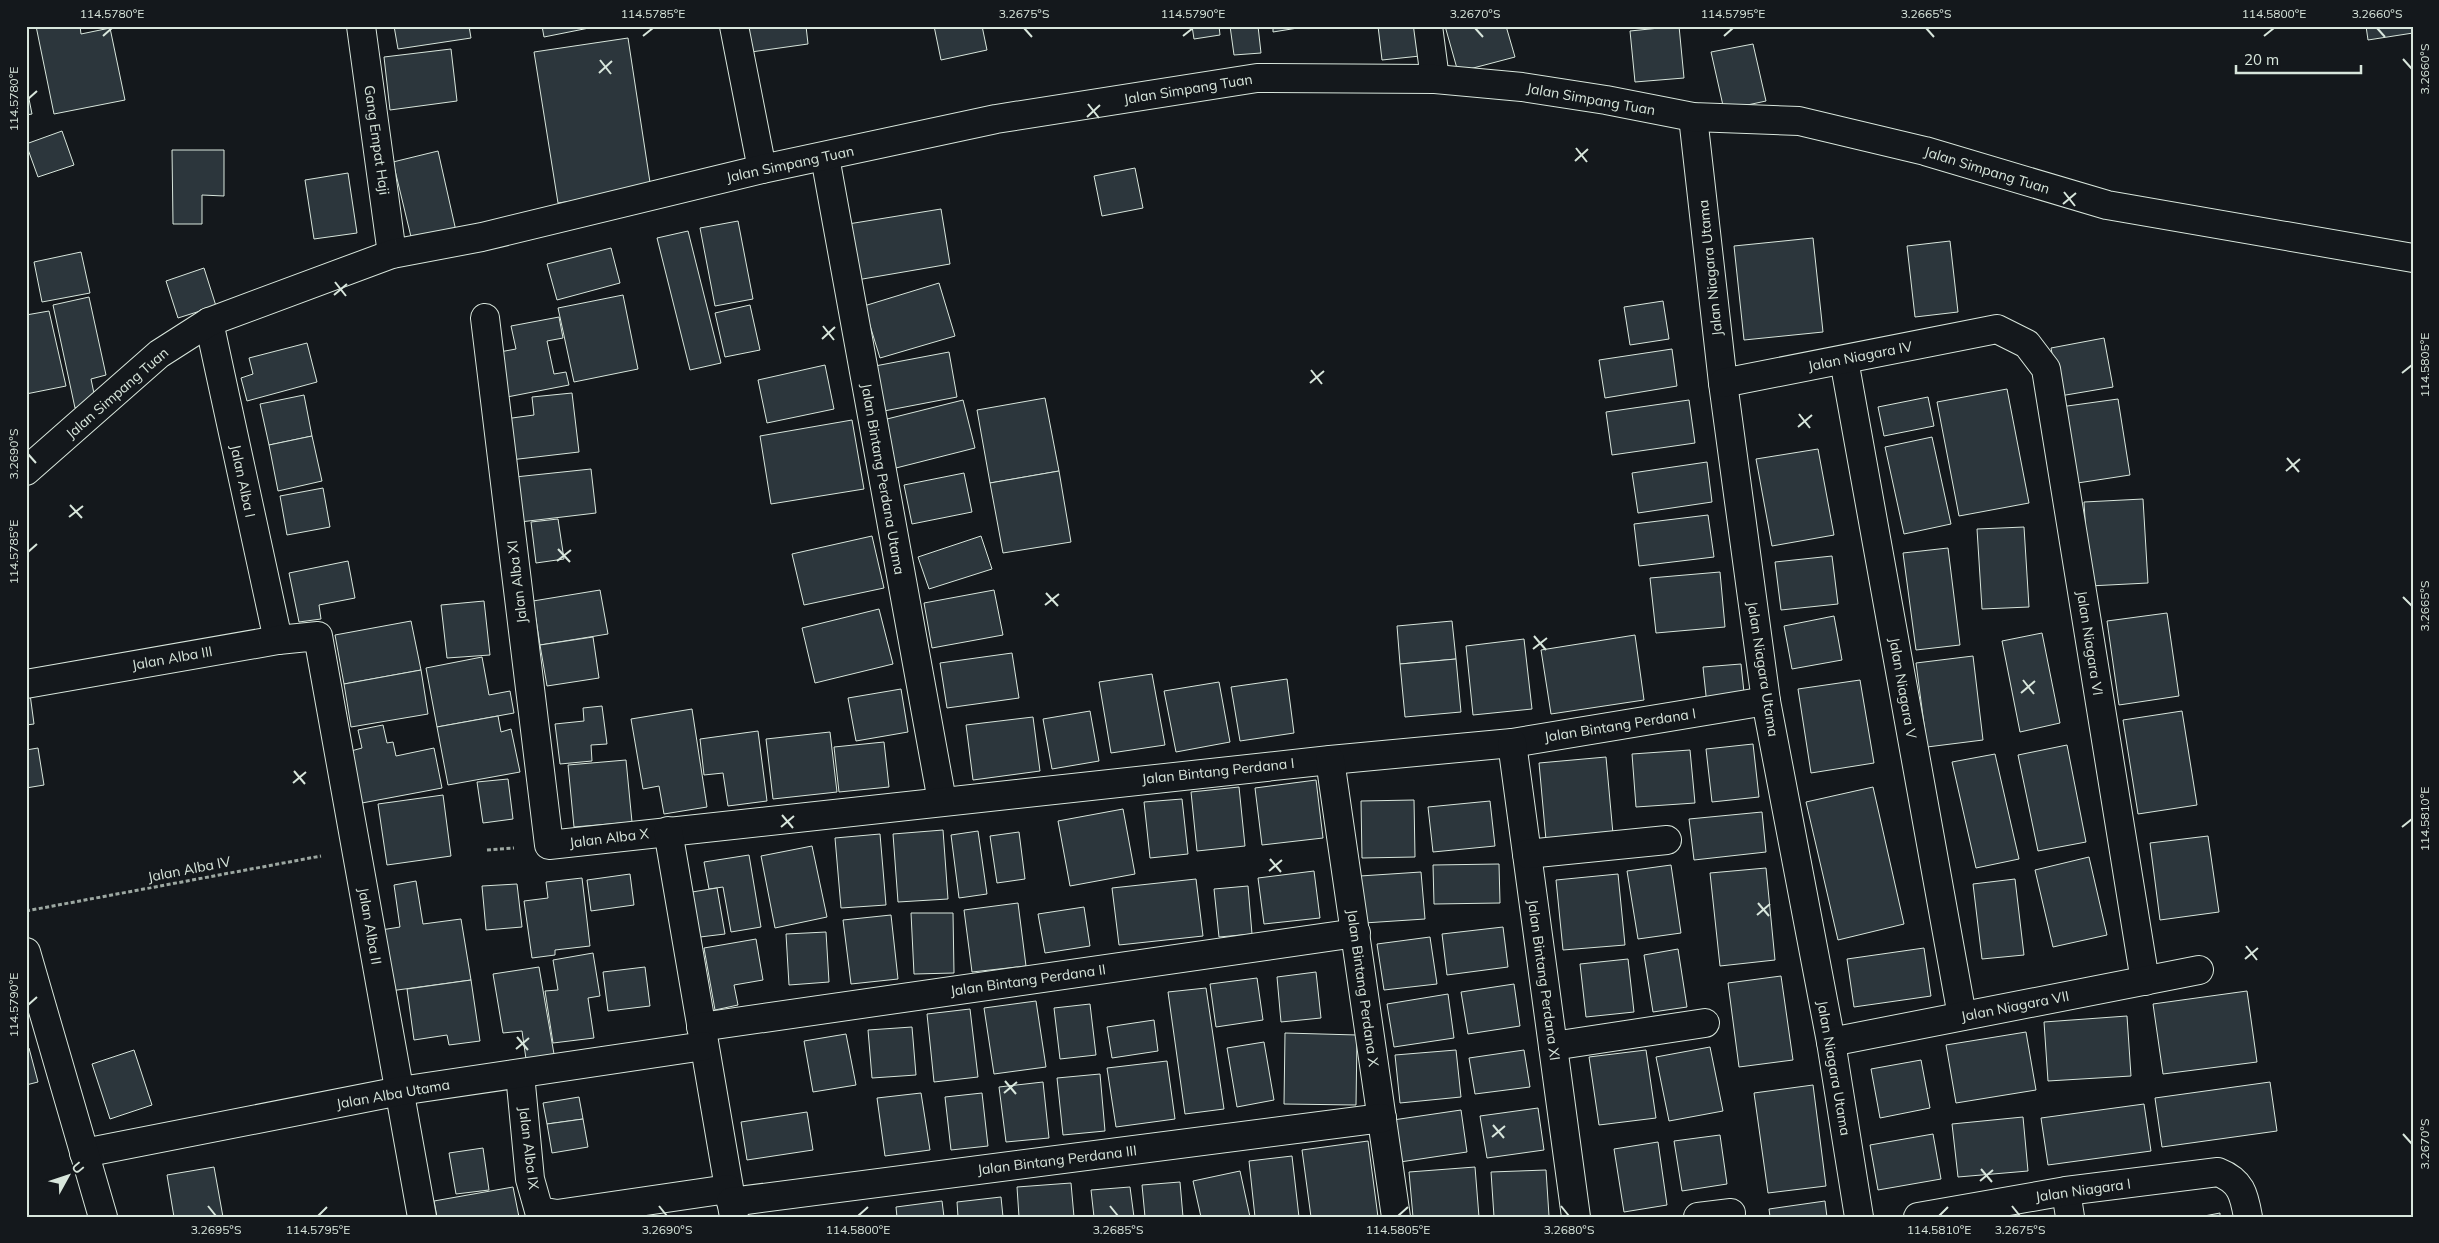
<svg xmlns="http://www.w3.org/2000/svg" width="2439" height="1243" font-family="Mulish,sans-serif">
  <rect width="100%" height="100%" fill="#14181c"/>
  <g fill="#2c363c" stroke="#d8e6dc">
    <polygon points="36,26 80,26 81,34 110,28 125,100 54,114"/>
    <polygon points="394,26 469,26 471,38 398,49"/>
    <polygon points="542,26 589,26 589,28 544,37"/>
    <polygon points="748,26 806,26 808,44 751,52"/>
    <polygon points="934,26 982,26 987,50 941,60"/>
    <polygon points="1192,26 1219,26 1220,35 1194,39"/>
    <polygon points="1230,26 1258,26 1261,53 1234,55"/>
    <polygon points="1273,26 1310,26 1273,32"/>
    <polygon points="1378,26 1417,26 1420,56 1382,60"/>
    <polygon points="1445,26 1506,26 1515,57 1458,72"/>
    <polygon points="1679,26 1684,78 1635,82 1630,31"/>
    <polygon points="2366,26 2413,26 2413,33 2368,40"/>
    <polygon points="628,38 651,189 558,203 534,52"/>
    <polygon points="1753,44 1766,101 1724,110 1711,52"/>
    <polygon points="451,49 457,101 390,110 384,57"/>
    <polygon points="26,84 32,114 26,115"/>
    <polygon points="62,131 74,165 38,177 26,144"/>
    <polygon points="172,150 224,150 224,196 202,195 202,224 173,224"/>
    <polygon points="438,151 456,231 412,241 393,162"/>
    <polygon points="1135,168 1143,208 1102,216 1094,176"/>
    <polygon points="348,173 357,233 314,239 305,180"/>
    <polygon points="941,209 950,264 851,281 842,225"/>
    <polygon points="738,221 753,299 715,306 700,228"/>
    <polygon points="688,231 721,363 690,370 657,238"/>
    <polygon points="1813,238 1823,332 1744,340 1734,246"/>
    <polygon points="1950,241 1958,312 1915,317 1907,246"/>
    <polygon points="611,248 620,283 557,300 547,264"/>
    <polygon points="81,252 90,293 42,302 34,262"/>
    <polygon points="204,268 216,306 178,318 166,281"/>
    <polygon points="939,283 955,336 880,358 864,306"/>
    <polygon points="623,295 638,369 574,382 558,308"/>
    <polygon points="89,297 106,375 91,379 96,403 75,408 53,305"/>
    <polygon points="1663,301 1669,339 1630,345 1624,307"/>
    <polygon points="750,305 760,350 725,357 715,313"/>
    <polygon points="49,311 66,386 26,394 26,315"/>
    <polygon points="559,317 563,338 547,341 554,374 566,372 569,385 502,398 494,353 516,349 511,326"/>
    <polygon points="2104,338 2113,387 2060,396 2051,348"/>
    <polygon points="307,343 317,382 247,401 241,378 253,374 249,358"/>
    <polygon points="1672,349 1677,386 1605,398 1599,360"/>
    <polygon points="949,352 957,397 884,411 875,366"/>
    <polygon points="825,365 834,409 767,423 758,380"/>
    <polygon points="2007,389 2029,503 1959,516 1937,402"/>
    <polygon points="572,393 579,452 510,460 505,419 534,415 532,397"/>
    <polygon points="304,395 312,436 269,445 260,404"/>
    <polygon points="1928,397 1934,426 1884,436 1878,407"/>
    <polygon points="1045,398 1059,471 990,483 977,410"/>
    <polygon points="2118,399 2130,475 2071,484 2060,407"/>
    <polygon points="963,400 975,448 896,468 883,420"/>
    <polygon points="1689,400 1695,443 1612,455 1606,412"/>
    <polygon points="852,420 864,489 771,504 760,436"/>
    <polygon points="312,436 322,481 278,491 269,445"/>
    <polygon points="1932,437 1951,524 1904,534 1885,447"/>
    <polygon points="1818,449 1834,535 1772,546 1756,459"/>
    <polygon points="1707,462 1712,502 1638,513 1632,473"/>
    <polygon points="591,469 596,513 520,522 515,477"/>
    <polygon points="1059,471 1071,542 1003,553 990,483"/>
    <polygon points="964,473 972,512 912,524 904,485"/>
    <polygon points="323,488 330,527 287,535 280,496"/>
    <polygon points="2143,499 2148,583 2089,586 2084,502"/>
    <polygon points="1708,515 1714,557 1639,566 1634,524"/>
    <polygon points="558,519 564,559 536,563 531,522"/>
    <polygon points="2024,527 2029,607 1982,609 1977,529"/>
    <polygon points="872,536 884,588 804,605 792,554"/>
    <polygon points="981,536 992,569 929,589 918,557"/>
    <polygon points="1948,548 1960,645 1916,650 1903,553"/>
    <polygon points="1832,556 1838,604 1781,610 1775,562"/>
    <polygon points="348,561 355,598 319,605 321,619 299,622 289,573"/>
    <polygon points="1720,572 1725,627 1656,633 1650,578"/>
    <polygon points="600,590 608,634 540,645 533,601"/>
    <polygon points="994,590 1003,635 932,648 924,603"/>
    <polygon points="484,601 490,655 447,658 441,605"/>
    <polygon points="879,609 893,664 815,683 802,628"/>
    <polygon points="2167,613 2179,696 2119,705 2107,621"/>
    <polygon points="1834,616 1842,660 1792,669 1784,626"/>
    <polygon points="411,621 421,670 344,684 335,635"/>
    <polygon points="1452,621 1456,659 1400,664 1397,626"/>
    <polygon points="2042,633 2060,723 2020,732 2002,641"/>
    <polygon points="1635,635 1644,700 1551,714 1541,650"/>
    <polygon points="593,637 599,678 547,686 540,645"/>
    <polygon points="1524,639 1532,709 1473,715 1466,646"/>
    <polygon points="1012,653 1019,698 947,708 940,663"/>
    <polygon points="1973,656 1983,740 1927,747 1916,663"/>
    <polygon points="482,657 489,695 510,691 514,713 437,727 426,668"/>
    <polygon points="1456,659 1461,712 1405,717 1400,664"/>
    <polygon points="1741,664 1745,702 1707,705 1703,667"/>
    <polygon points="421,670 428,714 351,727 344,684"/>
    <polygon points="1152,674 1165,745 1111,753 1099,682"/>
    <polygon points="1287,679 1294,733 1240,741 1231,687"/>
    <polygon points="1860,680 1874,763 1811,773 1798,689"/>
    <polygon points="1219,682 1230,742 1176,752 1164,691"/>
    <polygon points="901,689 908,732 856,741 848,698"/>
    <polygon points="26,694 30,694 34,724 26,725"/>
    <polygon points="602,706 607,744 591,745 592,761 560,764 555,724 584,721 583,708"/>
    <polygon points="692,709 707,807 664,814 659,786 643,789 631,719"/>
    <polygon points="1090,711 1099,761 1052,769 1043,719"/>
    <polygon points="2182,711 2197,805 2138,814 2123,720"/>
    <polygon points="498,716 501,732 511,729 520,772 448,785 437,727"/>
    <polygon points="1033,717 1040,771 973,780 966,725"/>
    <polygon points="383,725 387,743 393,742 396,756 434,748 442,788 362,803 351,751 362,748 358,730"/>
    <polygon points="758,731 767,801 728,806 723,773 704,775 700,739"/>
    <polygon points="830,732 837,792 773,799 766,739"/>
    <polygon points="884,742 889,787 839,792 834,747"/>
    <polygon points="1753,744 1759,797 1712,802 1706,749"/>
    <polygon points="2067,745 2086,842 2038,851 2018,755"/>
    <polygon points="38,748 44,785 26,788 26,750"/>
    <polygon points="1690,750 1695,803 1636,807 1632,754"/>
    <polygon points="1995,754 2019,859 1976,868 1952,762"/>
    <polygon points="1606,757 1613,834 1546,840 1539,763"/>
    <polygon points="626,760 632,822 574,827 568,765"/>
    <polygon points="508,779 513,819 483,823 477,782"/>
    <polygon points="1316,780 1323,838 1262,845 1255,788"/>
    <polygon points="1239,787 1245,846 1197,851 1191,792"/>
    <polygon points="1873,787 1904,924 1838,940 1806,802"/>
    <polygon points="443,795 451,856 387,865 378,804"/>
    <polygon points="1182,799 1188,854 1150,858 1144,802"/>
    <polygon points="1414,800 1415,857 1362,858 1361,801"/>
    <polygon points="1490,801 1495,846 1433,852 1428,807"/>
    <polygon points="1123,809 1135,874 1070,886 1058,821"/>
    <polygon points="1762,812 1766,852 1694,860 1689,819"/>
    <polygon points="943,830 948,899 898,902 893,834"/>
    <polygon points="978,831 987,894 959,898 951,835"/>
    <polygon points="1019,832 1025,879 997,883 990,836"/>
    <polygon points="880,834 886,905 841,908 835,838"/>
    <polygon points="2208,836 2219,912 2160,920 2150,843"/>
    <polygon points="812,846 827,917 775,928 761,856"/>
    <polygon points="749,855 761,927 731,932 723,887 709,889 704,862"/>
    <polygon points="2089,857 2107,935 2053,947 2035,870"/>
    <polygon points="1499,864 1500,903 1434,904 1433,865"/>
    <polygon points="1671,865 1681,933 1638,939 1627,871"/>
    <polygon points="1766,868 1775,960 1720,966 1710,873"/>
    <polygon points="1314,871 1320,918 1264,924 1258,878"/>
    <polygon points="1421,872 1425,919 1364,923 1360,876"/>
    <polygon points="630,874 634,905 591,911 587,880"/>
    <polygon points="1618,874 1625,945 1563,950 1556,880"/>
    <polygon points="582,878 590,946 555,950 555,955 532,958 524,901 548,898 546,882"/>
    <polygon points="1196,879 1203,936 1119,945 1112,888"/>
    <polygon points="2015,879 2024,955 1982,959 1973,884"/>
    <polygon points="416,881 423,924 461,919 471,980 390,991 381,930 400,927 394,885"/>
    <polygon points="517,884 522,927 486,930 482,886"/>
    <polygon points="1248,886 1252,934 1219,937 1214,889"/>
    <polygon points="717,888 725,934 700,937 692,892"/>
    <polygon points="1018,903 1026,966 972,972 964,910"/>
    <polygon points="1084,907 1090,946 1045,953 1038,914"/>
    <polygon points="911,913 953,913 954,973 914,974"/>
    <polygon points="891,915 898,979 851,984 843,920"/>
    <polygon points="1503,927 1508,967 1447,975 1442,934"/>
    <polygon points="826,932 829,982 789,985 786,934"/>
    <polygon points="1430,937 1437,984 1384,990 1377,944"/>
    <polygon points="756,939 763,980 734,985 738,1005 715,1010 704,948"/>
    <polygon points="1924,948 1931,996 1854,1007 1847,959"/>
    <polygon points="1678,949 1687,1007 1653,1012 1644,955"/>
    <polygon points="593,953 600,996 588,998 594,1038 553,1043 545,991 558,990 553,960"/>
    <polygon points="1628,959 1634,1012 1586,1017 1580,964"/>
    <polygon points="539,967 554,1054 526,1059 522,1031 503,1033 493,974"/>
    <polygon points="645,967 650,1006 608,1011 603,972"/>
    <polygon points="1316,972 1321,1018 1281,1022 1277,977"/>
    <polygon points="1781,976 1793,1060 1739,1067 1728,983"/>
    <polygon points="1257,978 1263,1020 1216,1027 1210,984"/>
    <polygon points="471,980 480,1041 449,1045 447,1035 414,1040 407,989"/>
    <polygon points="1514,984 1520,1026 1468,1034 1461,992"/>
    <polygon points="1206,988 1224,1109 1185,1114 1168,992"/>
    <polygon points="2247,991 2257,1062 2163,1074 2153,1004"/>
    <polygon points="1448,994 1454,1038 1394,1047 1387,1004"/>
    <polygon points="1036,1001 1046,1067 994,1074 984,1008"/>
    <polygon points="1090,1004 1096,1055 1060,1059 1054,1008"/>
    <polygon points="970,1009 978,1077 934,1082 927,1014"/>
    <polygon points="2127,1016 2131,1076 2048,1081 2044,1022"/>
    <polygon points="1154,1020 1158,1051 1112,1058 1107,1027"/>
    <polygon points="912,1027 916,1075 872,1078 868,1030"/>
    <polygon points="2026,1032 2036,1090 1956,1103 1946,1045"/>
    <polygon points="1285,1033 1357,1035 1356,1105 1284,1104"/>
    <polygon points="846,1034 856,1085 813,1092 804,1041"/>
    <polygon points="1264,1042 1274,1100 1237,1107 1227,1048"/>
    <polygon points="1710,1047 1723,1111 1669,1121 1656,1057"/>
    <polygon points="29,1048 38,1082 26,1085 26,1049"/>
    <polygon points="134,1050 152,1105 110,1119 92,1064"/>
    <polygon points="1456,1050 1461,1097 1400,1103 1395,1055"/>
    <polygon points="1524,1050 1530,1087 1475,1094 1469,1058"/>
    <polygon points="1646,1050 1656,1118 1599,1125 1589,1057"/>
    <polygon points="1921,1060 1930,1108 1880,1118 1871,1069"/>
    <polygon points="1167,1061 1175,1119 1116,1127 1107,1068"/>
    <polygon points="1100,1074 1105,1131 1063,1135 1057,1078"/>
    <polygon points="1043,1082 1049,1138 1006,1142 999,1087"/>
    <polygon points="2270,1082 2277,1131 2162,1147 2155,1098"/>
    <polygon points="1813,1085 1826,1186 1768,1193 1754,1093"/>
    <polygon points="921,1093 930,1150 885,1156 877,1098"/>
    <polygon points="982,1093 988,1146 951,1150 945,1097"/>
    <polygon points="579,1097 583,1119 547,1124 543,1103"/>
    <polygon points="2144,1104 2151,1151 2048,1165 2041,1118"/>
    <polygon points="1538,1108 1544,1150 1487,1158 1480,1116"/>
    <polygon points="1461,1110 1467,1152 1400,1162 1393,1120"/>
    <polygon points="807,1112 813,1150 747,1160 741,1122"/>
    <polygon points="2023,1117 2028,1171 1958,1177 1952,1124"/>
    <polygon points="583,1119 588,1147 552,1153 547,1124"/>
    <polygon points="1933,1134 1941,1179 1878,1190 1870,1145"/>
    <polygon points="1720,1135 1727,1184 1682,1191 1674,1141"/>
    <polygon points="1368,1141 1378,1217 1311,1217 1302,1150"/>
    <polygon points="1658,1142 1667,1205 1624,1212 1614,1149"/>
    <polygon points="483,1148 489,1190 456,1194 449,1153"/>
    <polygon points="1292,1156 1299,1217 1255,1217 1249,1161"/>
    <polygon points="214,1167 223,1217 174,1217 167,1175"/>
    <polygon points="1475,1167 1479,1217 1413,1217 1409,1172"/>
    <polygon points="1546,1170 1549,1216 1494,1217 1491,1172"/>
    <polygon points="1240,1171 1250,1217 1201,1217 1193,1181"/>
    <polygon points="1180,1182 1183,1217 1145,1217 1142,1185"/>
    <polygon points="1071,1183 1074,1217 1019,1217 1017,1187"/>
    <polygon points="513,1187 519,1217 437,1217 434,1201"/>
    <polygon points="1130,1187 1134,1217 1094,1217 1091,1190"/>
    <polygon points="1001,1197 1003,1217 958,1217 957,1202"/>
    <polygon points="942,1201 944,1217 897,1217 896,1207"/>
    <polygon points="1825,1201 1827,1217 1770,1217 1769,1209"/>
    <polygon points="2220,1213 2220,1217 2199,1217"/>
  </g>
  <g fill="none" stroke-linecap="round" stroke-linejoin="round">
    <defs>
      <g id="minor">
        <polyline points="361,26 392,254"/>
        <polyline points="734,26 762,169"/>
        <polyline points="1428,26 1435,79"/>
        <polyline points="1693,117 1723,383 1766,701 1831,1042 1859,1217"/>
        <polyline points="825,157 942,801"/>
        <polyline points="485,318 549,845 1330,760 1512,743 1766,701"/>
        <polyline points="209,322 278,640"/>
        <polyline points="1844,360 1962,1016"/>
        <polyline points="1723,383 1997,329 2027,344 2046,369 2145,981"/>
        <polyline points="26,471 159,354 209,322 392,254 482,237 762,169 996,119 1257,78 1435,79 1522,87 1606,100 1693,117 1799,121 1925,151 2107,205 2413,258"/>
        <polyline points="26,684 278,640 318,636 422,1217"/>
        <polyline points="1512,743 1576,1217"/>
        <polyline points="1330,760 1396,1217"/>
        <polyline points="668,831 734,1217"/>
        <polyline points="1527,854 1667,840"/>
        <polyline points="701,1027 1356,933"/>
        <polyline points="1831,1042 2199,970"/>
        <polyline points="1553,1046 1705,1023"/>
        <polyline points="520,1074 530,1179 539,1211 557,1214 728,1189"/>
        <polyline points="84,1153 400,1091 704,1046"/>
        <polyline points="2066,1191 2070,1217"/>
        <polyline points="731,1202 1382,1118"/>
        <polyline points="1698,1217 1731,1213"/>
        <path d="M1918 1217 2066 1191 2218 1172C2241 1181 2244 1194 2248 1217"/>
      </g>
      <polyline id="primary" points="26,952 103,1217"/>
    </defs>
    <use href="#minor" stroke="#d8e6dc" stroke-width="30"/>
    <use href="#primary" stroke="#d8e6dc" stroke-width="30"/>
    <g stroke="#9da8a2" stroke-width="3" stroke-dasharray="4 2.5" stroke-linecap="butt">
      <polyline points="487,850 514,848"/>
      <polyline points="26,911 321,856"/>
    </g>
    <use href="#minor" stroke="#14181c" stroke-width="28"/>
    <use href="#primary" stroke="#14181c" stroke-width="28"/>
  </g>
  <path fill="none" stroke="#d8e6dc" stroke-width="2" d="M1024 28 1032 37M1475 28 1483 37M1926 28 1934 37M2377 28 2385 37M103 36 112 28M643 36 653 28M1183 36 1193 28M1724 36 1733 28M2264 36 2274 28M2403 59 2412 69M600 60 611 74M599 73 612 61M28 99 37 91M1088 104 1099 118M1087 117 1100 105M1576 148 1587 162M1575 161 1588 149M2064 192 2075 206M2063 204 2076 193M335 282 346 296M334 295 347 284M823 326 834 340M822 339 835 327M1311 370 1322 384M2402 373 2412 365M1310 383 1324 371M1799 414 1810 428M1798 427 1812 415M28 454 36 463M2287 458 2299 472M2286 471 2300 459M70 505 82 518M69 517 83 506M558 549 570 562M28 552 37 544M557 561 571 550M1046 593 1058 606M2403 597 2412 606M1045 605 1059 594M1534 636 1546 650M1533 649 1547 638M2023 680 2034 694M2021 693 2035 681M294 771 305 784M293 783 306 772M782 815 793 828M781 827 794 816M2402 827 2412 819M1270 859 1281 872M1269 871 1282 860M1758 903 1769 916M1757 915 1770 904M2246 946 2257 960M2245 959 2258 948M28 1005 37 997M517 1037 528 1050M516 1049 529 1038M1005 1081 1016 1094M1004 1093 1017 1082M1493 1125 1504 1138M2403 1134 2412 1144M1492 1137 1505 1126M1981 1169 1992 1182M1980 1181 1993 1170M208 1206 216 1216M659 1206 667 1216M1110 1206 1118 1216M1561 1206 1569 1216M2012 1206 2020 1216M318 1216 327 1207M858 1216 868 1207M1398 1216 1408 1207M1939 1216 1948 1207"/>
  <g text-anchor="middle" dominant-baseline="central" stroke-width="4" stroke-linejoin="round" paint-order="stroke">
    <g font-size="14" fill="#d8e6dc" stroke="#14181c">
      <text transform="translate(1188 89) rotate(-9)">Jalan Simpang Tuan</text>
      <text transform="translate(1591 99) rotate(10)">Jalan Simpang Tuan</text>
      <text transform="translate(377 140) rotate(82)">Gang Empat Haji</text>
      <text transform="translate(790 164) rotate(-12)">Jalan Simpang Tuan</text>
      <text transform="translate(1987 170) rotate(17)">Jalan Simpang Tuan</text>
      <text transform="translate(1710 268) rotate(-96)">Jalan Niagara Utama</text>
      <text transform="translate(1860 356) rotate(-11)">Jalan Niagara IV</text>
      <text transform="translate(117 393) rotate(-41)">Jalan Simpang Tuan</text>
      <text transform="translate(883 479) rotate(80)">Jalan Bintang Perdana Utama</text>
      <text transform="translate(243 481) rotate(78)">Jalan Alba I</text>
      <text transform="translate(517 582) rotate(-97)">Jalan Alba XI</text>
      <text transform="translate(2090 643) rotate(81)">Jalan Niagara VI</text>
      <text transform="translate(172 658) rotate(-10)">Jalan Alba III</text>
      <text transform="translate(1763 669) rotate(81)">Jalan Niagara Utama</text>
      <text transform="translate(1903 688) rotate(80)">Jalan Niagara V</text>
      <text transform="translate(1620 725) rotate(-9)">Jalan Bintang Perdana I</text>
      <text transform="translate(1218 771) rotate(-6)">Jalan Bintang Perdana I</text>
      <text transform="translate(609 838) rotate(-7)">Jalan Alba X</text>
      <text transform="translate(189 869) rotate(-11)">Jalan Alba IV</text>
      <text transform="translate(370 926) rotate(80)">Jalan Alba II</text>
      <text transform="translate(1028 980) rotate(-8)">Jalan Bintang Perdana II</text>
      <text transform="translate(1544 980) rotate(82)">Jalan Bintang Perdana XI</text>
      <text transform="translate(1363 988) rotate(82)">Jalan Bintang Perdana X</text>
      <text transform="translate(2015 1006) rotate(-11)">Jalan Niagara VII</text>
      <text transform="translate(1834 1068) rotate(80)">Jalan Niagara Utama</text>
      <text transform="translate(393 1094) rotate(-10)">Jalan Alba Utama</text>
      <text transform="translate(529 1148) rotate(83)">Jalan Alba IX</text>
      <text transform="translate(1057 1160) rotate(-7)">Jalan Bintang Perdana III</text>
      <text transform="translate(2083 1190) rotate(-8)">Jalan Niagara I</text>
    </g>
  </g>
  <rect width="2439" height="1243" fill="none" stroke="#14181c" stroke-width="55"/>
  <g transform="translate(68 1176) rotate(50)" stroke="#14181c" stroke-width="4" paint-order="stroke">
  <path d="M0-4L9 19L0 12L-9 19Z" fill="#d8e6dc"/>
  <text y="-8" font-size="14" font-weight="bold" text-anchor="middle" fill="#d8e6dc">U</text>
  </g>
  <path d="M2236 65v8h125v-8" fill="none" stroke="#d8e6dc" stroke-width="2.5"/>
  <text x="2244" y="65" font-size="15" fill="#d8e6dc" stroke="#14181c" stroke-width="4" paint-order="stroke">20 m</text>
  <rect x="28" y="28" width="2384" height="1188" fill="none" stroke="#d8e6dc" stroke-width="2"/>
  <g font-size="12" text-anchor="middle" fill="#d8e6dc">
    <text x="112" y="18">114.5780°E</text>
    <text x="653" y="18">114.5785°E</text>
    <text x="1024" y="18">3.2675°S</text>
    <text x="1193" y="18">114.5790°E</text>
    <text x="1475" y="18">3.2670°S</text>
    <text x="1733" y="18">114.5795°E</text>
    <text x="1926" y="18">3.2665°S</text>
    <text x="2274" y="18">114.5800°E</text>
    <text x="2377" y="18">3.2660°S</text>
    <text transform="translate(2425 69) rotate(-90)" y="4">3.2660°S</text>
    <text transform="translate(14 99) rotate(-90)" y="4">114.5780°E</text>
    <text transform="translate(2425 365) rotate(-90)" y="4">114.5805°E</text>
    <text transform="translate(14 454) rotate(-90)" y="4">3.2690°S</text>
    <text transform="translate(14 552) rotate(-90)" y="4">114.5785°E</text>
    <text transform="translate(2425 606) rotate(-90)" y="4">3.2665°S</text>
    <text transform="translate(2425 819) rotate(-90)" y="4">114.5810°E</text>
    <text transform="translate(14 1005) rotate(-90)" y="4">114.5790°E</text>
    <text transform="translate(2425 1144) rotate(-90)" y="4">3.2670°S</text>
    <text x="216" y="1234">3.2695°S</text>
    <text x="318" y="1234">114.5795°E</text>
    <text x="667" y="1234">3.2690°S</text>
    <text x="858" y="1234">114.5800°E</text>
    <text x="1118" y="1234">3.2685°S</text>
    <text x="1398" y="1234">114.5805°E</text>
    <text x="1569" y="1234">3.2680°S</text>
    <text x="1939" y="1234">114.5810°E</text>
    <text x="2020" y="1234">3.2675°S</text>
  </g>
</svg>
